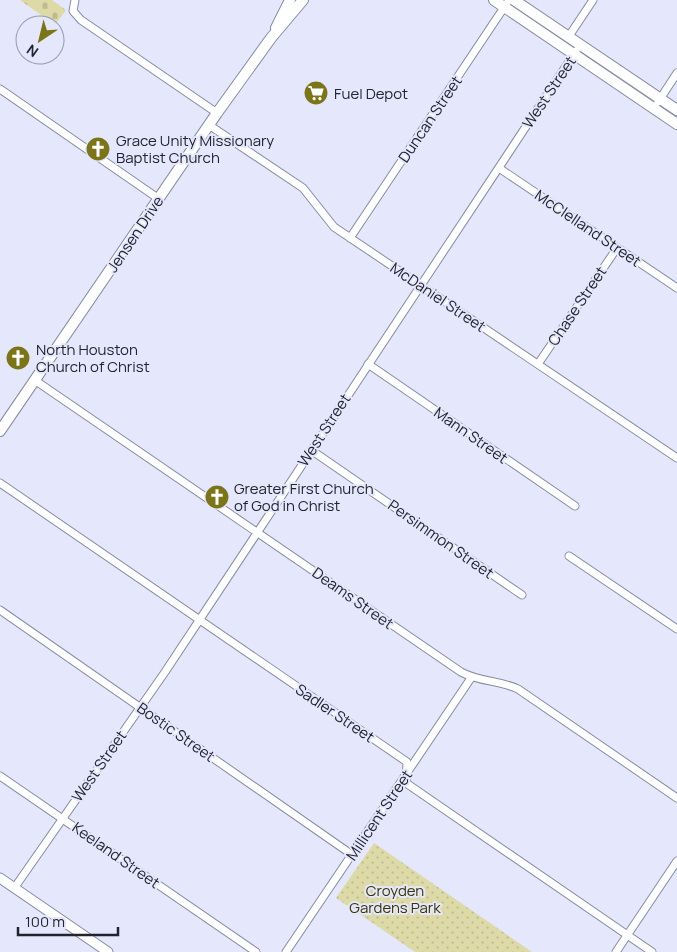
<svg xmlns="http://www.w3.org/2000/svg" width="677" height="952" font-family="Manrope,sans-serif">
  <defs>
    <pattern id="cemetery-stones" width="16" height="16" patternUnits="userSpaceOnUse" patternTransform="scale(1.25)"><rect width="16" height="16" fill="#dddaa7"/><path d="M2 7V4a2 2 0 0 1 4 0v3zM10 15v-3a2 2 0 0 1 4 0v3z" fill="#bdbb90"/></pattern>
    <pattern id="park-dots" width="8" height="8" patternUnits="userSpaceOnUse" patternTransform="scale(1.25)"><rect width="8" height="8" fill="#dddaa7"/><path d="M2 2h.1M6 6h.1" fill="none" stroke="#bdbb90" stroke-width="1.8" stroke-linecap="round"/></pattern>
  </defs>
  <rect width="100%" height="100%" fill="#e5e8fd"/>
  <polygon fill="url(#cemetery-stones)" points="20,0 52,0 66,10 55,25"/>
  <polygon fill="url(#park-dots)" points="374,843 532,952 415,952 336,898"/>
  <g fill="none" stroke-linecap="round" stroke-linejoin="round">
    <defs>
      <g id="minor">
        <polyline points="75,0 73,11 81,20 217,113"/>
        <polyline points="569,36 593,0"/>
        <polyline points="0,89 159,199"/>
        <polyline points="658,102 677,73"/>
        <polyline points="209,125 303,188 334,227 677,458"/>
        <polyline points="499,168 677,288"/>
        <polyline points="350,238 509,0"/>
        <polyline points="368,364 575,506"/>
        <polyline points="538,364 617,248"/>
        <path d="M36 381 461 672C479 682 499 680 518 689L677 798"/>
        <polyline points="311,450 522,595"/>
        <polyline points="0,483 407,762 406,783 652,952"/>
        <polyline points="569,556 677,629"/>
        <polyline points="0,610 351,854"/>
        <polyline points="0,776 256,952"/>
        <polyline points="15,887 165,672 576,51"/>
        <polyline points="286,952 471,678"/>
        <polyline points="616,952 677,861"/>
      </g>
      <polyline id="tertiary" points="0,878 108,952"/>
      <g id="secondary">
        <polyline points="494,0 677,124"/>
        <polyline points="514,0 677,110"/>
        <polyline points="276,28 290,0"/>
        <polyline points="0,431 217,113 271,38 303,0"/>
      </g>
    </defs>
    <use href="#minor" stroke="#878ba3" stroke-width="9"/>
    <use href="#tertiary" stroke="#878ba3" stroke-width="11"/>
    <use href="#secondary" stroke="#878ba3" stroke-width="12"/>
    <use href="#minor" stroke="#fff" stroke-width="7"/>
    <use href="#tertiary" stroke="#fff" stroke-width="9"/>
    <use href="#secondary" stroke="#fff" stroke-width="10"/>
  </g>
  <defs>
    <symbol id="supermarket-disc" viewBox="-11 -11 22 22"><circle r="9.5" fill="#7b7418" stroke="#e5e8fd"/><path d="M-6-5.5h2.5l.6 2H6L4.5 2H-2.5L-4.4-4H-6ZM-1.5 3.2a1.3 1.3 0 1 0 .1 0ZM3 3.2a1.3 1.3 0 1 0 .1 0Z" fill="#fff"/></symbol>
    <symbol id="church-disc" viewBox="-11 -11 22 22"><circle r="9.5" fill="#7b7418" stroke="#e5e8fd"/><path d="M-1.2-6h2.4v3.5h3.3v2.4h-3.3V6h-2.4V-.1h-3.3v-2.4h3.3Z" fill="#fff"/></symbol>
  </defs>
  <g fill-rule="evenodd">
    <use href="#supermarket-disc" x="302" y="79" width="28" height="28"/>
    <use href="#church-disc" x="84" y="135" width="28" height="28"/>
    <use href="#church-disc" x="4" y="344" width="28" height="28"/>
    <use href="#church-disc" x="203" y="483" width="28" height="28"/>
  </g>
  <g text-anchor="middle" dominant-baseline="central" stroke-width="4" stroke-linejoin="round" paint-order="stroke">
    <g font-size="15" fill="#22232d" stroke="#e5e8fd">
      <text transform="translate(549 92) rotate(-56)">West Street</text>
      <text transform="translate(430 119) rotate(-56)">Duncan Street</text>
      <text transform="translate(588 228) rotate(34)">McClelland Street</text>
      <text transform="translate(135 234) rotate(-56)">Jensen Drive</text>
      <text transform="translate(438 297) rotate(34)">McDaniel Street</text>
      <text transform="translate(577 306) rotate(-56)">Chase Street</text>
      <text transform="translate(324 430) rotate(-57)">West Street</text>
      <text transform="translate(471 435) rotate(35)">Mann Street</text>
      <text transform="translate(441 539) rotate(35)">Persimmon Street</text>
      <text transform="translate(353 598) rotate(35)">Deams Street</text>
      <text transform="translate(335 713) rotate(34)">Sadler Street</text>
      <text transform="translate(176 732) rotate(35)">Bostic Street</text>
      <text transform="translate(99 766) rotate(-55)">West Street</text>
      <text transform="translate(379 815) rotate(-56)">Millicent Street</text>
      <text transform="translate(116 855) rotate(35)">Keeland Street</text>
    </g>
    <g font-size="15" fill="#22232d" stroke="#e5e8fd" text-anchor="start">
      <text x="334" y="93">Fuel Depot</text>
      <text x="116" y="140">Grace Unity Missionary<tspan x="116" dy="17">Baptist Church</tspan></text>
      <text x="36" y="349">North Houston<tspan x="36" dy="17">Church of Christ</tspan></text>
      <text x="234" y="488">Greater First Church<tspan x="234" dy="17">of God in Christ</tspan></text>
    </g>
    <g font-size="15" fill="#383402" stroke="#e5e8fd">
      <text x="395" y="890">Croyden<tspan x="395" dy="17">Gardens Park</tspan></text>
    </g>
  </g>
  <g transform="translate(40 40) rotate(215)"><circle r="24" fill="#e5e8fd" stroke="#9799aa"/>
  <path d="M0-4L9 19L0 12L-9 19Z" fill="#7b7418"/>
  <text y="-8" font-size="14" font-weight="bold" text-anchor="middle" fill="#22232d">N</text>
  </g>
  <path d="M18 927v8h100v-8" fill="none" stroke="#22232d" stroke-width="2.5"/>
  <text x="25" y="927" font-size="15" fill="#22232d" stroke="#e5e8fd" stroke-width="4" paint-order="stroke">100 m</text>
</svg>
